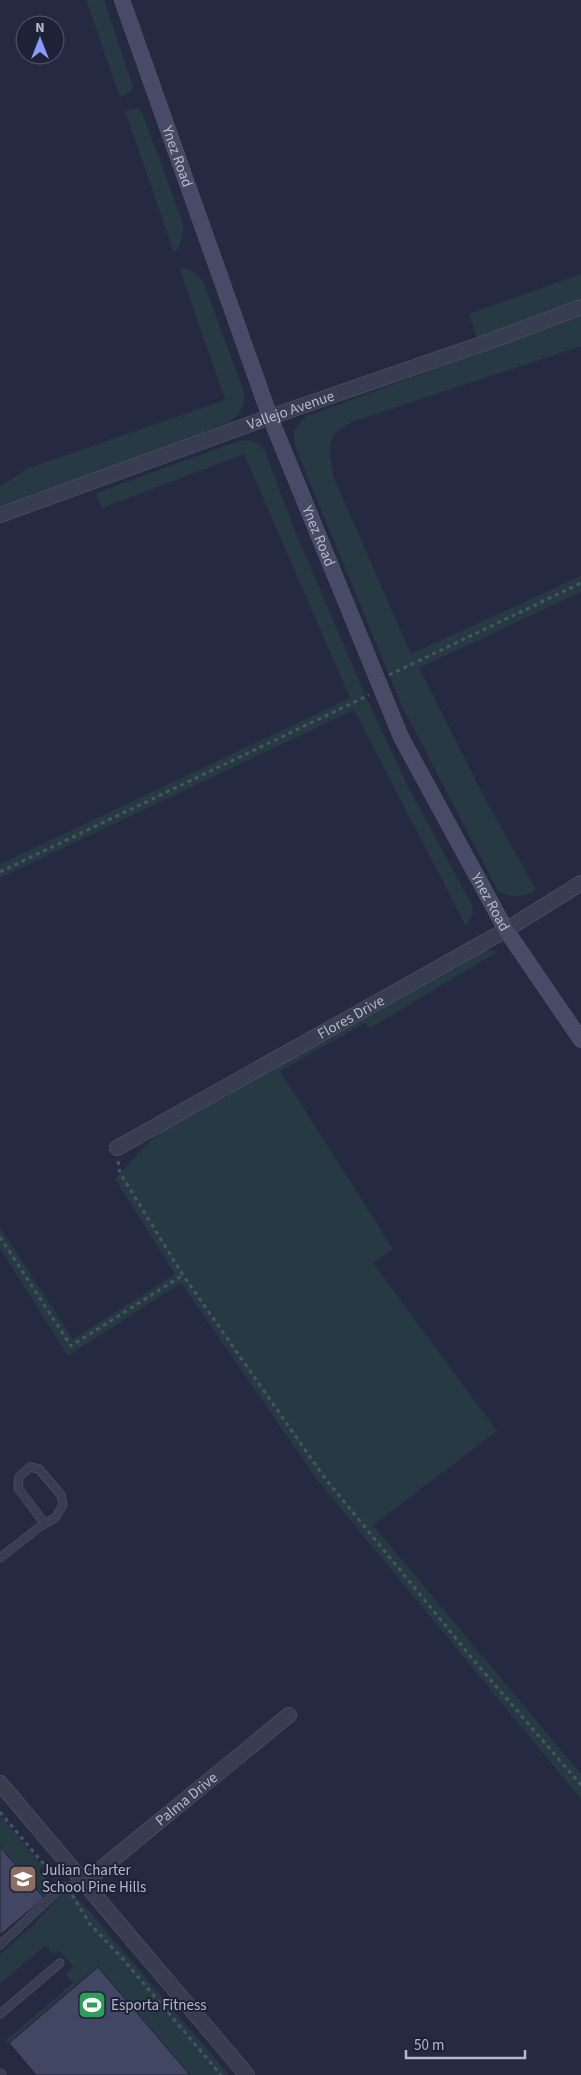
<svg xmlns="http://www.w3.org/2000/svg" width="581" height="2075" font-family="'Source Sans 3',sans-serif">
  <rect width="100%" height="100%" fill="#252a42"/>
  <g fill="#273943">
    <polygon points="86,0 104,0 133,87 131,92 120,97"/>
    <path d="M134 108H139L142 112 183 223C184 235 182 243 174 253L125 111Z"/>
    <path d="M179 267C190 269 196 272 203 281L244 392C245 406 241 414 229 422L169 446 0 506V487L26 469 225 400Z"/>
    <polygon points="581,274 581,298 477,338 469,314"/>
    <path d="M581 315V346L352 422C323 437 329 449 334 478L411 654 581 576V592L419 668 483 795 536 890C522 898 512 898 498 891L401 704 301 461C294 441 287 431 307 416Z"/>
    <polygon points="249,440 258,443 265,451 293,526 366,697 408,787 472,905 473,914 466,926 354,710 0,878 0,864 350,698 244,454 102,508 96,493 238,441"/>
    <polygon points="488,949 497,952 370,1028 365,1023 280,1071 393,1249 373,1263 497,1431 373,1525 581,1774 581,1799 318,1481 181,1283 68,1356 0,1248 0,1227 73,1339 175,1274 115,1179 144,1147 162,1131 477,951"/>
    <polygon points="0,1815 43,1867 39,1871 53,1888 44,1898 0,1847"/>
    <polygon points="67,1893 74,1894 81,1902 229,2075 190,2075 98,1967 7,2044 5,2041 73,1983 66,1974 73,1966 59,1951 53,1954 46,1945 0,1984 0,1954 31,1927 61,1895"/>
  </g>
  <g fill="#414762" stroke="#202439">
    <polygon points="0,1847 44,1898 0,1935"/>
    <polygon points="98,1967 190,2075 36,2075 9,2043"/>
  </g>
  <g fill="none" stroke-linecap="round" stroke-linejoin="round">
    <defs>
      <g id="lane">
        <polyline points="0,1558 41,1526 55,1518 63,1505 61,1495 39,1469 30,1467 19,1477 18,1488 45,1524"/>
        <polyline points="0,1945 61,1888 85,1882"/>
        <polyline points="0,2014 60,1963"/>
        <polyline points="0,2073 2,2075"/>
      </g>
      <g id="street">
        <path id="s1" d="M0 515 270 417 493 340 581 307"/>
        <path id="s2" d="M117 1148 506 930 581 883"/>
        <polyline points="0,1783 247,2075"/>
        <path id="s3" d="M85 1882 289 1715"/>
      </g>
      <g id="secondary">
        <path id="s4" d="M122 0 270 417 401 737 506 930 581 1040"/>
      </g>
    </defs>
    <use href="#lane" stroke="#54586c" stroke-width="9"/>
    <use href="#street" stroke="#54586c" stroke-width="16"/>
    <use href="#secondary" stroke="#54586c" stroke-width="16"/>
    <g stroke="#455660" stroke-width="3" stroke-dasharray="4 4" stroke-linecap="butt">
      <polyline points="389,675 581,583"/>
      <polyline points="0,872 369,695"/>
      <polyline points="118,1161 120,1173 183,1275 324,1477 476,1663 581,1785"/>
      <polyline points="0,1237 71,1346 183,1275"/>
      <polyline points="0,1812 57,1880"/>
      <polyline points="72,1895 90,1924 122,1958 221,2075"/>
    </g>
    <use href="#lane" stroke="#393d52" stroke-width="8"/>
    <use href="#street" stroke="#393d52" stroke-width="15"/>
    <use href="#secondary" stroke="#474b65" stroke-width="15"/>
  </g>
  <defs>
    <symbol id="school-square" viewBox="-11 -11 22 22"><rect x="-9" y="-9" width="18" height="18" rx="4" fill="#8d6e63" stroke="#1e2237"/><path d="M0-5L7-2L0 1L-7-2ZM-4 1L0 2.5L4 1V4Q0 6-4 4Z" fill="#fff"/></symbol>
    <symbol id="stadium-square" viewBox="-11 -11 22 22"><rect x="-9" y="-9" width="18" height="18" rx="4" fill="#2e9e5b" stroke="#1e2237"/><path d="M0-5a6.5 5 0 1 0 0 10a6.5 5 0 1 0 0-10ZM-3.5-1.8h7v3.6h-7Z" fill="#fff"/></symbol>
  </defs>
  <g fill-rule="evenodd">
    <use href="#school-square" x="7" y="1863" width="32" height="32"/>
    <use href="#stadium-square" x="76" y="1989" width="32" height="32"/>
  </g>
  <g text-anchor="middle" dominant-baseline="central" stroke-width="4" stroke-linejoin="round" paint-order="stroke">
    <g font-size="15" fill="#b6b9cc" stroke="#1e2237">
      <text stroke="none"><textPath href="#s4" startOffset="166">Ynez Road</textPath></text>
      <text stroke="none"><textPath href="#s1" startOffset="309">Vallejo Avenue</textPath></text>
      <text stroke="none"><textPath href="#s4" startOffset="571">Ynez Road</textPath></text>
      <text stroke="none"><textPath href="#s4" startOffset="976">Ynez Road</textPath></text>
      <text stroke="none"><textPath href="#s2" startOffset="268">Flores Drive</textPath></text>
      <text stroke="none"><textPath href="#s3" startOffset="131">Palma Drive</textPath></text>
    </g>
    <g font-size="15" fill="#b6b9cc" stroke="#1e2237" text-anchor="start">
      <text x="42" y="1870">Julian Charter<tspan x="42" dy="17">School Pine Hills</tspan></text>
      <text x="111" y="2005">Esporta Fitness</text>
    </g>
  </g>
  <g transform="translate(40 40)"><circle r="24" fill="#1e2237" stroke="#5b5e73"/>
  <path d="M0-4L9 19L0 12L-9 19Z" fill="#8b9afc"/>
  <text y="-8" font-size="14" font-weight="bold" text-anchor="middle" fill="#b6b9cc">N</text>
  </g>
  <path d="M406 2050v8h119v-8" fill="none" stroke="#b6b9cc" stroke-width="2.5"/>
  <text x="414" y="2050" font-size="15" fill="#b6b9cc" stroke="#1e2237" stroke-width="4" paint-order="stroke">50 m</text>
</svg>
